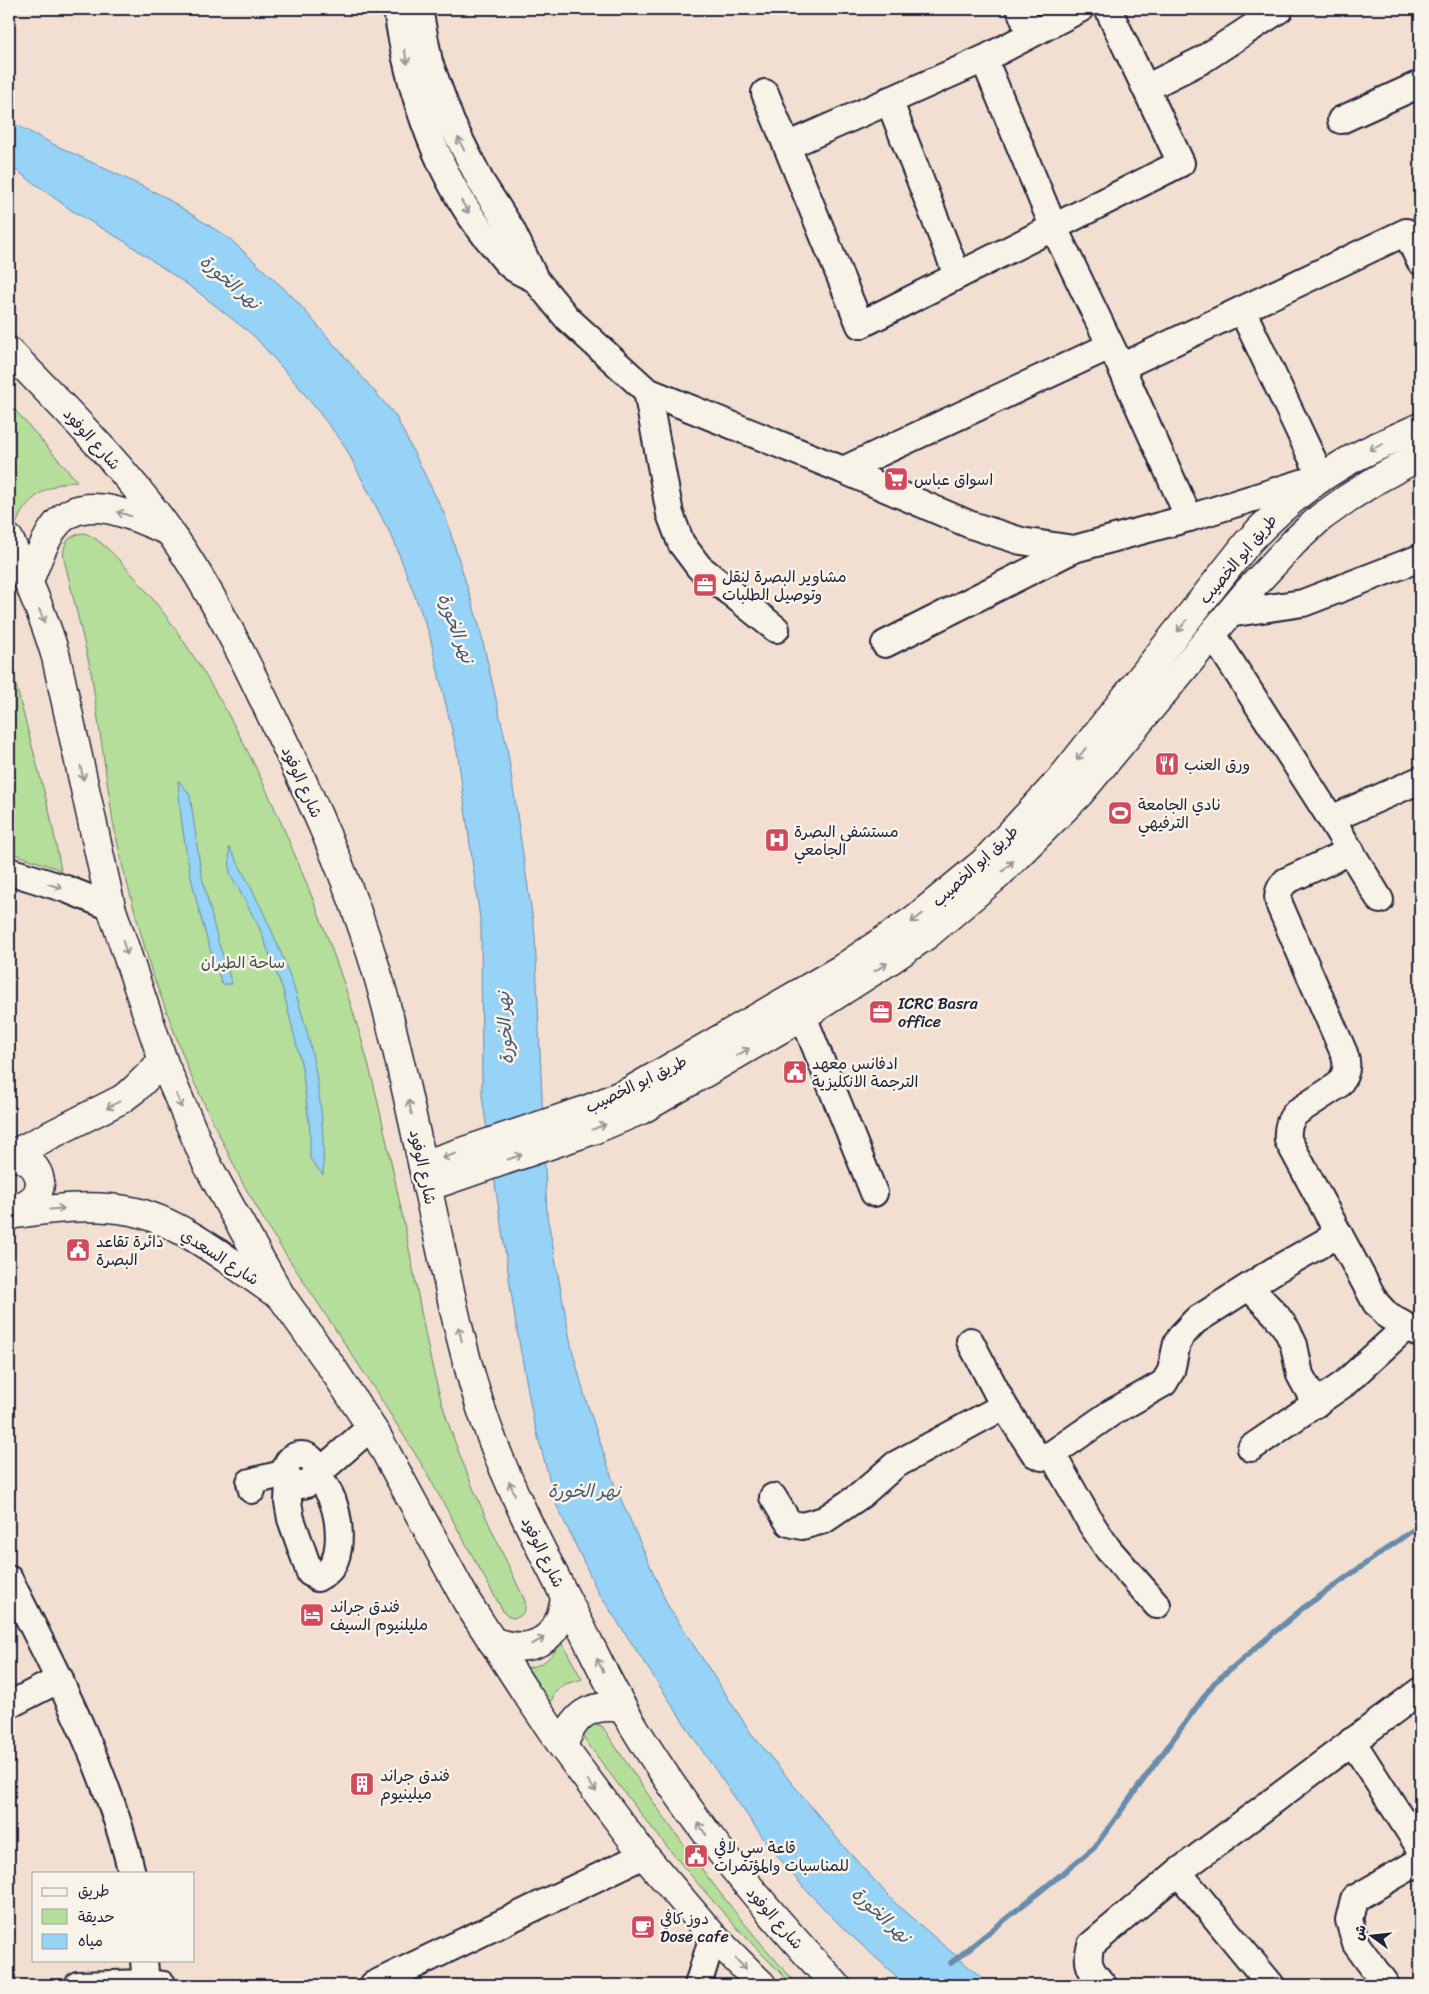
<svg xmlns="http://www.w3.org/2000/svg" width="1429" height="1994" font-family="Sriracha,'Playpen Sans Arabic',sans-serif">
  <rect width="100%" height="100%" fill="#f2dfd1"/>
  <filter id="ink" filterUnits="userSpaceOnUse"><feTurbulence type="fractalNoise" baseFrequency=".02" numOctaves="2"/><feDisplacementMap in="SourceGraphic" scale="10" xChannelSelector="R" yChannelSelector="G"/><feConvolveMatrix kernelMatrix="1 2 1 2 8 2 1 2 1" color-interpolation-filters="sRGB"/></filter>
  <g filter="url(#ink)">
    <g fill="#b4de9a" stroke="#6b806a">
      <path d="M9 403 77 481C49 482 16 504 15 534L9 518Z"/>
      <path d="M84 533C108 540 150 596 166 616 222 693 263 777 299 865 330 940 357 1015 376 1094 390 1155 403 1217 415 1279 422 1316 428 1353 438 1389 458 1463 493 1532 525 1601 528 1615 514 1624 504 1613L424 1468 370 1382 271 1232 242 1182 190 1074 151 970 123 868 113 822 91 671 64 559C62 543 69 535 84 533Z"/>
      <polygon points="9,659 50,814 61,870 9,852"/>
      <path d="M562 1643 582 1679C572 1683 561 1682 554 1695 552 1699 551 1702 549 1706L524 1668C545 1666 550 1657 562 1643Z"/>
      <path d="M594 1724 602 1726C662 1817 724 1905 798 1985H793C716 1911 648 1826 585 1740L583 1734 586 1728Z"/>
    </g>
    <g fill="#97d2f7" stroke="#688cac">
      <polygon points="9,121 53,144 163,196 230,239 293,297 395,415 445,515 479,625 507,747 535,935 547,1215 571,1345 585,1397 613,1481 668,1606 751,1733 845,1848 897,1905 990,1985 906,1985 844,1929 803,1887 763,1838 703,1752 598,1592 556,1504 533,1418 516,1325 482,1096 481,926 458,756 429,633 394,541 343,443 299,387 254,336 198,292 127,243 71,210 9,165"/>
      <path d="M178 780 190 795 201 873 218 941 232 984H222C198 918 182 850 178 780Z"/>
      <path d="M229 847C287 948 327 1056 323 1175L310 1159V1131L302 1067 283 990 259 927 230 873Z"/>
    </g>
    <g fill="none" stroke-linecap="round" stroke-linejoin="round">
      <polyline stroke="#688cac" stroke-width="5.5" points="951,1963 1094,1848 1214,1683 1303,1608 1420,1525"/>
      <defs>
        <g id="minor">
          <path d="M397 9C408 89 439 184 494 246 499 253 505 261 511 266 517 271 525 274 531 277"/>
          <polyline points="419,9 429,62 451,122 481,182 511,229 535,279 568,319 647,391 843,470 971,525 1021,541 1074,549 1189,518 1321,477 1242,310"/>
          <polyline points="1020,9 1030,34"/>
          <polyline points="984,59 1053,226 1121,367 1189,518"/>
          <polyline points="1146,88 1202,60 1280,9"/>
          <polyline points="765,93 860,325 1181,163 1108,9"/>
          <polyline points="889,100 957,275"/>
          <polyline points="1341,120 1420,84"/>
          <polyline points="787,146 984,59 1080,9"/>
          <polyline points="1121,367 1406,232 1420,261"/>
          <polyline points="647,391 670,514 681,543 699,567 776,629"/>
          <polyline points="843,470 1110,346"/>
          <polyline points="1228,614 1303,603 1420,558"/>
          <polyline points="1212,633 1331,819 1380,900"/>
          <polyline points="885,644 1074,549"/>
          <polyline points="1331,819 1420,780"/>
          <path d="M1351 851 1286 881C1278 889 1276 896 1280 906L1344 1053C1349 1066 1346 1076 1337 1086L1297 1112C1289 1120 1287 1128 1288 1140L1376 1303 1388 1316 1420 1334"/>
          <polyline points="9,871 66,889 111,907"/>
          <polyline points="803,1016 874,1193"/>
          <polyline points="1249,1287 1276,1315 1287,1330 1294,1345 1300,1375 1316,1404"/>
          <polyline points="970,1341 1004,1406 1035,1454 1042,1457 1052,1454 1111,1413 1164,1383 1171,1371 1177,1343 1182,1335 1195,1321 1275,1270 1339,1234"/>
          <polyline points="1251,1448 1344,1384 1406,1327"/>
          <polyline points="1052,1454 1092,1525 1108,1549 1157,1605"/>
          <circle cx="301" cy="1470" r="15"/>
          <polyline points="317,1469 323,1469 371,1427"/>
          <path d="M316 1477C338 1491 347 1548 330 1569 327 1573 321 1576 317 1578"/>
          <polyline points="289,1480 288,1502 291,1519 310,1573"/>
          <polyline points="252,1490 250,1482 286,1473"/>
          <polyline points="773,1497 789,1523 802,1526 824,1520 861,1495 895,1465 1004,1406"/>
          <path d="M9 1579C57 1674 107 1769 132 1873"/>
          <polyline points="9,1705 60,1679"/>
          <polyline points="1352,1741 1420,1848"/>
          <polyline points="1178,1872 1271,1985"/>
          <polyline points="144,1960 146,1985"/>
          <polyline points="78,1985 146,1983 163,1985"/>
          <polyline points="373,1985 644,1855"/>
          <polyline points="698,1985 713,1936"/>
          <path d="M1103 1985C1091 1971 1085 1964 1091 1945L1178 1872 1420 1691"/>
          <polyline points="1386,1985 1356,1944 1349,1920 1354,1899 1420,1861"/>
        </g>
        <g id="major">
          <path d="M9 351C65 409 123 466 170 532 212 591 243 656 274 721 320 816 364 914 389 1017 408 1092 423 1169 440 1245 453 1306 466 1367 487 1426 509 1487 539 1546 569 1604 588 1640 605 1677 625 1712 685 1813 756 1900 836 1985"/>
          <path d="M9 539C27 577 44 616 56 657L111 907 163 1061 206 1162 231 1208 281 1296 331 1366 377 1436 467 1602 526 1693 563 1747 644 1855 713 1936 762 1985"/>
          <path d="M29 581C36 564 42 545 53 529 80 488 134 517 168 531"/>
          <polyline points="9,1156 122,1099 135,1089 163,1061"/>
          <path d="M9 1157C12 1157 17 1157 21 1158 38 1164 47 1185 33 1199 26 1205 17 1209 9 1213"/>
          <path d="M423 1165 586 1110 630 1091 841 969 915 919 984 862 1061 779 1248 542C1277 511 1307 485 1343 464 1368 449 1395 439 1420 427"/>
          <polyline points="427,1187 593,1130 641,1110 803,1016 889,961 927,935 997,876 1079,794 1249,590 1295,541 1320,518 1348,498 1376,480 1420,456"/>
          <path d="M9 1215C49 1209 91 1203 131 1211 179 1220 234 1265 274 1292"/>
          <path d="M492 1641C532 1656 560 1640 565 1597"/>
          <path d="M563 1747C573 1715 589 1703 623 1708"/>
        </g>
      </defs>
      <use href="#minor" stroke="#22223b" stroke-width="30"/>
      <use href="#major" stroke="#22223b" stroke-width="31"/>
      <use href="#minor" stroke="#f7f3e8" stroke-width="26"/>
      <use href="#major" stroke="#f7f3e8" stroke-width="28"/>
    </g>
    <defs><path id="oneway-shaft" d="M-6 0H5M1.5-3L5.5 0L1.5 3" fill="none" stroke-width="1.6" stroke-linecap="round" stroke-linejoin="round" transform="scale(1.25)"/></defs>
    <g stroke="#97959a">
      <use href="#oneway-shaft" transform="translate(406 57) rotate(78)"/>
      <use href="#oneway-shaft" transform="translate(461 144) rotate(-116)"/>
      <use href="#oneway-shaft" transform="translate(465 207) rotate(59)"/>
      <use href="#oneway-shaft" transform="translate(1376 447) rotate(157)"/>
      <use href="#oneway-shaft" transform="translate(124 514) rotate(-162)"/>
      <use href="#oneway-shaft" transform="translate(42 616) rotate(67)"/>
      <use href="#oneway-shaft" transform="translate(1182 626) rotate(128)"/>
      <use href="#oneway-shaft" transform="translate(1081 754) rotate(128)"/>
      <use href="#oneway-shaft" transform="translate(82 773) rotate(78)"/>
      <use href="#oneway-shaft" transform="translate(1008 866) rotate(-44)"/>
      <use href="#oneway-shaft" transform="translate(55 886) rotate(18)"/>
      <use href="#oneway-shaft" transform="translate(917 918) rotate(143)"/>
      <use href="#oneway-shaft" transform="translate(125 948) rotate(72)"/>
      <use href="#oneway-shaft" transform="translate(881 967) rotate(-33)"/>
      <use href="#oneway-shaft" transform="translate(743 1052) rotate(-31)"/>
      <use href="#oneway-shaft" transform="translate(179 1101) rotate(68)"/>
      <use href="#oneway-shaft" transform="translate(113 1105) rotate(150)"/>
      <use href="#oneway-shaft" transform="translate(410 1107) rotate(-103)"/>
      <use href="#oneway-shaft" transform="translate(599 1127) rotate(-21)"/>
      <use href="#oneway-shaft" transform="translate(449 1156) rotate(161)"/>
      <use href="#oneway-shaft" transform="translate(515 1157) rotate(-19)"/>
      <use href="#oneway-shaft" transform="translate(57 1209) rotate(-4)"/>
      <use href="#oneway-shaft" transform="translate(460 1334) rotate(-104)"/>
      <use href="#oneway-shaft" transform="translate(512 1488) rotate(-114)"/>
      <use href="#oneway-shaft" transform="translate(538 1641) rotate(-26)"/>
      <use href="#oneway-shaft" transform="translate(600 1665) rotate(-117)"/>
      <use href="#oneway-shaft" transform="translate(592 1786) rotate(53)"/>
      <use href="#oneway-shaft" transform="translate(702 1829) rotate(-125)"/>
      <use href="#oneway-shaft" transform="translate(741 1964) rotate(45)"/>
    </g>
  </g>
  <defs>
    <symbol id="supermarket-square" viewBox="-11 -11 22 22"><rect x="-9" y="-9" width="18" height="18" rx="4" fill="#d1495b" stroke="#f7f3e8"/><path d="M-6-5.5h2.5l.6 2H6L4.5 2H-2.5L-4.4-4H-6ZM-1.5 3.2a1.3 1.3 0 1 0 .1 0ZM3 3.2a1.3 1.3 0 1 0 .1 0Z" fill="#fff"/></symbol>
    <symbol id="office-square" viewBox="-11 -11 22 22"><rect x="-9" y="-9" width="18" height="18" rx="4" fill="#d1495b" stroke="#f7f3e8"/><path d="M-6-3h4V-5.5h4V-3h4V5H-6ZM-1-4.5V-3h2v-1.5ZM-6 0V1H6V0Z" fill="#fff"/></symbol>
    <symbol id="restaurant-square" viewBox="-11 -11 22 22"><rect x="-9" y="-9" width="18" height="18" rx="4" fill="#d1495b" stroke="#f7f3e8"/><path d="M-5-6h1v4h1v-4h1v4h1v-4h1v5L-1.5 .5V6h-2V.5L-5-1ZM5-6V6H3V1.5H1.5Q1.5-4 5-6Z" fill="#fff"/></symbol>
    <symbol id="stadium-square" viewBox="-11 -11 22 22"><rect x="-9" y="-9" width="18" height="18" rx="4" fill="#d1495b" stroke="#f7f3e8"/><path d="M0-5a6.5 5 0 1 0 0 10a6.5 5 0 1 0 0-10ZM-3.5-1.8h7v3.6h-7Z" fill="#fff"/></symbol>
    <symbol id="hospital-square" viewBox="-11 -11 22 22"><rect x="-9" y="-9" width="18" height="18" rx="4" fill="#d1495b" stroke="#f7f3e8"/><path d="M-5-5h3v3.5h4V-5h3V5h-3V1.5h-4V5h-3Z" fill="#fff"/></symbol>
    <symbol id="civic-square" viewBox="-11 -11 22 22"><rect x="-9" y="-9" width="18" height="18" rx="4" fill="#d1495b" stroke="#f7f3e8"/><path d="M-.6-6.5H3V-4.5H.6V-3L4-1V1h2V6H-6V1h2V-1L-.6-3ZM-1.2 2.5V6h2.4V2.5Z" fill="#fff"/></symbol>
    <symbol id="hotel-square" viewBox="-11 -11 22 22"><rect x="-9" y="-9" width="18" height="18" rx="4" fill="#d1495b" stroke="#f7f3e8"/><path d="M-6-4.5h1.5V1H6V5H4.5V3h-9V5H-6ZM-4 0a1.8 1.8 0 1 1 3.6 0ZM.5 0V-2.5h3Q6-2.5 6 0Z" fill="#fff"/></symbol>
    <symbol id="building-square" viewBox="-11 -11 22 22"><rect x="-9" y="-9" width="18" height="18" rx="4" fill="#d1495b" stroke="#f7f3e8"/><path d="M-4-6H4V6H1V3H-1V6H-4ZM-2.5-4.3h1.7v1.8h-1.7ZM.8-4.3h1.7v1.8H.8ZM-2.5-1h1.7V.8h-1.7ZM.8-1h1.7V.8H.8Z" fill="#fff"/></symbol>
    <symbol id="cafe-square" viewBox="-11 -11 22 22"><rect x="-9" y="-9" width="18" height="18" rx="4" fill="#d1495b" stroke="#f7f3e8"/><path d="M-5.5-4.5H6V0H3Q3 3.5 0 3.5H-2.5Q-5.5 3.5-5.5 0ZM3-3.2v2h1.7v-2ZM-6 4.5H4V6H-6Z" fill="#fff"/></symbol>
  </defs>
  <g fill-rule="evenodd">
    <use href="#supermarket-square" x="882" y="465" width="28" height="28"/>
    <use href="#office-square" x="691" y="571" width="28" height="28"/>
    <use href="#restaurant-square" x="1153" y="750" width="28" height="28"/>
    <use href="#stadium-square" x="1106" y="799" width="28" height="28"/>
    <use href="#hospital-square" x="763" y="826" width="28" height="28"/>
    <use href="#office-square" x="867" y="998" width="28" height="28"/>
    <use href="#civic-square" x="781" y="1058" width="28" height="28"/>
    <use href="#civic-square" x="64" y="1236" width="28" height="28"/>
    <use href="#hotel-square" x="298" y="1601" width="28" height="28"/>
    <use href="#building-square" x="348" y="1770" width="28" height="28"/>
    <use href="#civic-square" x="682" y="1842" width="28" height="28"/>
    <use href="#cafe-square" x="629" y="1913" width="28" height="28"/>
  </g>
  <g text-anchor="middle" dominant-baseline="central" stroke-width="5" stroke-linejoin="round" paint-order="stroke">
    <g font-size="16" fill="#22223b" stroke="#f7f3e8">
      <text transform="translate(92 439) rotate(48)">شارع الوفود</text>
      <text transform="translate(1238 559) rotate(-50)">طريق ابو الخصيب</text>
      <text transform="translate(302 782) rotate(66)">شارع الوفود</text>
      <text transform="translate(975 866) rotate(-43)">طريق ابو الخصيب</text>
      <text transform="translate(636 1084) rotate(-26)">طريق ابو الخصيب</text>
      <text transform="translate(423 1167) rotate(78)">شارع الوفود</text>
      <text transform="translate(220 1257) rotate(33)">شارع السعدي</text>
      <text transform="translate(543 1552) rotate(64)">شارع الوفود</text>
      <text transform="translate(775 1918) rotate(49)">شارع الوفود</text>
    </g>
    <g font-size="16" fill="#22223b" stroke="#f7f3e8" text-anchor="start">
      <text x="914" y="479">اسواق عباس</text>
      <text x="722" y="576">مشاوير البصرة لنقل<tspan x="722" dy="18">وتوصيل الطلبات</tspan></text>
      <text x="1184" y="764">ورق العنب</text>
      <text x="1138" y="804">نادي الجامعة<tspan x="1138" dy="18">الترفيهي</tspan></text>
      <text x="794" y="831">مستشفى البصرة<tspan x="794" dy="18">الجامعي</tspan></text>
      <text x="898" y="1003">ICRC Basra<tspan x="898" dy="18">office</tspan></text>
      <text x="812" y="1063">ادفانس معهد<tspan x="812" dy="18">الترجمة الانكليزية</tspan></text>
      <text x="96" y="1241">دائرة تقاعد<tspan x="96" dy="18">البصرة</tspan></text>
      <text x="330" y="1606">فندق جراند<tspan x="330" dy="18">مليلنيوم السيف</tspan></text>
      <text x="380" y="1775">فندق جراند<tspan x="380" dy="18">ميلينيوم</tspan></text>
      <text x="714" y="1847">قاعة سي لافي<tspan x="714" dy="18">للمناسبات والمؤتمرات</tspan></text>
      <text x="660" y="1918">دوز كافي<tspan x="660" dy="18">Dose cafe</tspan></text>
    </g>
    <g font-size="16" fill="#465153" stroke="#f7f3e8">
      <text x="243" y="962">ساحة الطيران</text>
    </g>
    <g font-size="18" font-style="italic" fill="#455773" stroke="#f7f3e8">
      <text transform="translate(230 282) rotate(41)">نهر الخورة</text>
      <text transform="translate(456 628) rotate(70)">نهر الخورة</text>
      <text transform="translate(505 1028) rotate(-93)">نهر الخورة</text>
      <text x="584" y="1491">نهر الخورة</text>
      <text transform="translate(881 1915) rotate(43)">نهر الخورة</text>
    </g>
  </g>
  <rect width="1429" height="1994" fill="none" stroke="#f7f3e8" stroke-width="30"/>
  <rect x="15" y="15" width="1399" height="1964" fill="none" stroke="#22223b" stroke-width="2" filter="url(#ink)"/>
  <rect x="32" y="1872" width="162" height="90" fill="#f7f3e8" stroke="#a29fa3"/>
  <rect x="42" y="1888" width="25" height="8" fill="#f7f3e8" stroke="#a29fa3"/>
  <text x="78" y="1896" font-size="15" fill="#22223b">طريق</text>
  <rect x="42" y="1909" width="25" height="15" fill="#b4de9a" stroke="#a29fa3"/>
  <text x="78" y="1922" font-size="15" fill="#22223b">حديقة</text>
  <rect x="42" y="1934" width="25" height="15" fill="#97d2f7" stroke="#a29fa3"/>
  <text x="78" y="1946" font-size="15" fill="#22223b">مياه</text>
  <g transform="translate(1372 1936) rotate(285)" stroke="#f7f3e8" stroke-width="4" paint-order="stroke">
  <path d="M0-4L9 19L0 12L-9 19Z" fill="#22223b"/>
  <text y="-8" font-size="14" font-weight="bold" text-anchor="middle" fill="#22223b">ش</text>
  </g>
</svg>
